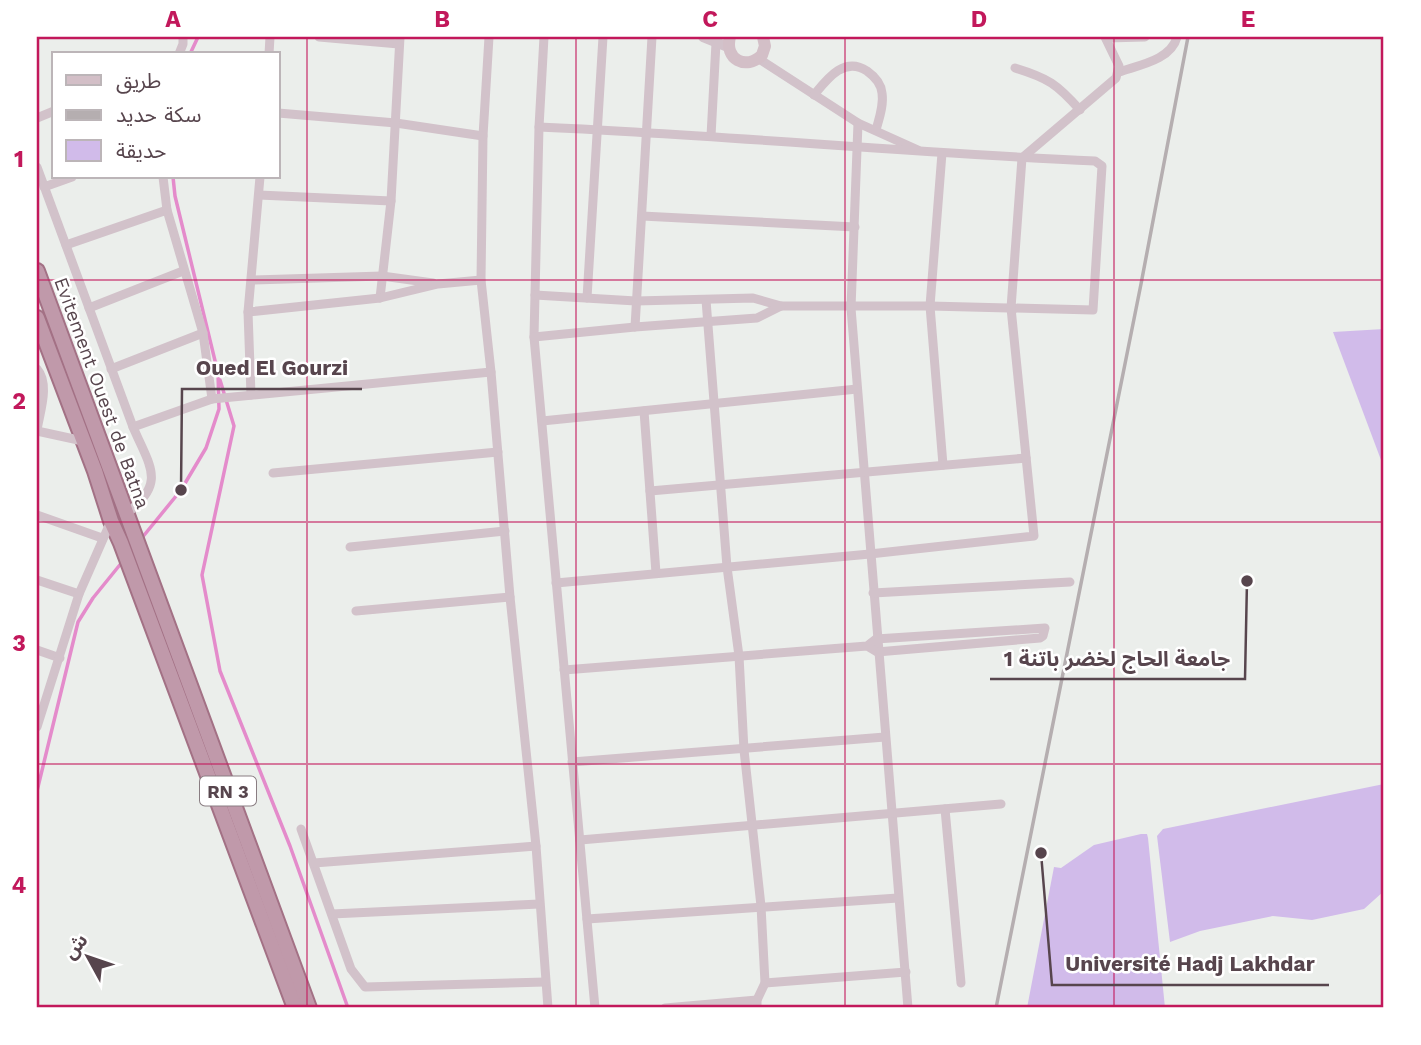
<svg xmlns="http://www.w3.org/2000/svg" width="1421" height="1045" font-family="'Work Sans','Noto Sans Arabic',sans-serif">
  <rect width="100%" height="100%" fill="#ebeeeb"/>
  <g fill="#d1bbea">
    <polygon points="1384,329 1384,468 1333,332"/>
    <polygon points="1384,784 1384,891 1364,909 1312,920 1273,916 1200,931 1170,942 1157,836 1163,829"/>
    <polygon points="1141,834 1147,834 1148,838 1165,1008 1027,1008 1054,867 1061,868 1094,845"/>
  </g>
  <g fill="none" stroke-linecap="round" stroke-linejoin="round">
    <g stroke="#e48bcb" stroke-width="3.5">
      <polyline points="190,54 198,37"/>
      <polyline points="220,380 234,426 202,575 220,671 290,846 348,1008"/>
      <polyline points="141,539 181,490 206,448 219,409 218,373 175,196 173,177"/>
      <polyline points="37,791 78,622 93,598 123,561"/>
    </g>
    <defs>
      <g id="trunk">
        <polyline points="37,271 309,1008"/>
        <polyline points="37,318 95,471 111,521 121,543 295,1008"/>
      </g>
    </defs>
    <use href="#trunk" stroke="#a37185" stroke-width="18"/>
    <g stroke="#d2c2ca" stroke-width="9">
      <polyline points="319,37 399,44"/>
      <polyline points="489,37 483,136 481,280 491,372 510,597 536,846 548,1008"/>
      <polyline points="544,37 539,127 534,337 595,1008"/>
      <polyline points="1106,38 1145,37"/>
      <polyline points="179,54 183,44 183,37"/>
      <polyline points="269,54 270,37"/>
      <polyline points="759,59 858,123 918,150"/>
      <path d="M1015 68C1048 78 1057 84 1080 110"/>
      <path d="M1119 72C1139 65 1171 60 1177 37"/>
      <path d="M814 95C827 79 844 56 867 71 874 76 881 83 882 93 884 105 879 119 876 130"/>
      <polyline points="278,113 396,123 483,136"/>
      <polyline points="37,118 54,111"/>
      <polyline points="858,123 851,308 908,1008"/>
      <polyline points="711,136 716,43"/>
      <polyline points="942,153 930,306 943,465"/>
      <path d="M37 167 133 427C150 467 167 483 126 514"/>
      <polyline points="44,187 72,177"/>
      <polyline points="259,195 391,201"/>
      <polyline points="642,216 855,227"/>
      <polyline points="66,245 167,210"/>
      <polyline points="252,280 382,276 433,283"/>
      <path d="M535 295 636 301 753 298 781 306H930L1093 310 1102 166 1095 161C910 153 724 135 539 127"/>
      <polyline points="380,298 391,201 400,37"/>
      <polyline points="587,298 603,37"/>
      <polyline points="706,300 727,567 739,656 744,750 761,906 765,983 757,1000 757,1008"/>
      <polyline points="89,308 183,271"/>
      <polyline points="248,312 380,298 438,284 481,280"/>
      <polyline points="635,327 652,37"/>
      <polyline points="534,337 635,327 757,318 781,306"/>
      <path d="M37 369C50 384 40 411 37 430"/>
      <polyline points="111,369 203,333"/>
      <polyline points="251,395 248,312 260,177"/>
      <polyline points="212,399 491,372"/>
      <polyline points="644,411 656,573"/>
      <polyline points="542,421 857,389"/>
      <polyline points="133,427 212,399 203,333 167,210 163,177"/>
      <polyline points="37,431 83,441"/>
      <polyline points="273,473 498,452"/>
      <polyline points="650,491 1026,458"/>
      <polyline points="37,515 102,538"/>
      <polyline points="350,547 505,531"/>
      <polyline points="37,580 79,594"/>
      <polyline points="556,583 870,554 1034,536 1011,308 1022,158 1116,78 1119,66 1105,37"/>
      <polyline points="873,593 1070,582"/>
      <polyline points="356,611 510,597"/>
      <polyline points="37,650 60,658"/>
      <polyline points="564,670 867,646 876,639 1045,628 1043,636 1040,638 877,652 867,646"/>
      <polyline points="37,727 79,594 111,521"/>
      <polyline points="572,762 885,737"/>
      <polyline points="945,809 961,983"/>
      <polyline points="301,829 351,969 365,987 545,982"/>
      <polyline points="580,840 1001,804"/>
      <polyline points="314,863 536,846"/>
      <polyline points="332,914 539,904"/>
      <polyline points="587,919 898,898"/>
      <polyline points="765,983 906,972"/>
      <polyline points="665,1008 757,1000"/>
    </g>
    <polyline stroke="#d2c2ca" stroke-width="10" points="703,37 728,47"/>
    <path stroke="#d3bfc7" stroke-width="12" d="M730 37C724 59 746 71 762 55L765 46 763 37"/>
    <use href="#trunk" stroke="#c099aa" stroke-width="14"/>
    <polyline stroke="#b5aeb0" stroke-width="3.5" points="996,1008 1141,284 1188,37"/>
  </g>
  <path fill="none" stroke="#c2185b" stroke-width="2" stroke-opacity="0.55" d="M307 37V1008M576 37V1008M845 37V1008M1114 37V1008M37 280H1384M37 522H1384M37 764H1384"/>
  <g text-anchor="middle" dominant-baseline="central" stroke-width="5" stroke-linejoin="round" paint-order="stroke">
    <rect fill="#fff" stroke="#897d82" stroke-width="2" x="200" y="776.5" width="56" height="29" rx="5"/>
    <g font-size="18" font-weight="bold" fill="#57454d">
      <text x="228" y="791">RN 3</text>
    </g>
    <g font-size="19" fill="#57454d" stroke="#fff">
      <text transform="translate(102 393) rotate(70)">Evitement Ouest de Batna</text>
    </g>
  </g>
  <path fill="none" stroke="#57454d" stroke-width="2.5" d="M181 490L182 389H362M1247 581L1245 679H990M1041 853L1052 985H1329"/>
  <g fill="#57454d" stroke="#fff" stroke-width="2.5">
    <circle cx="181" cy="490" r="7"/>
    <circle cx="1247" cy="581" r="7"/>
    <circle cx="1041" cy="853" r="7"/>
  </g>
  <g font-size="21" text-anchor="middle" font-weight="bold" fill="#57454d" stroke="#fff" stroke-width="5" stroke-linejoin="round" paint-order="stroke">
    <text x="272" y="375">Oued El Gourzi</text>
    <text x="1117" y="666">جامعة الحاج لخضر باتنة 1</text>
    <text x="1190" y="971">Université Hadj Lakhdar</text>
  </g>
  <rect width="1421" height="1045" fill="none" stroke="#ffffff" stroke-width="77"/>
  <rect x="52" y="52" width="228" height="126" fill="#ffffff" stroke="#bcb5b8" stroke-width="2"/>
  <rect x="66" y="75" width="35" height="10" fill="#d3bfc7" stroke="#bcb5b8" stroke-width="2"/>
  <text x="116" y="88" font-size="21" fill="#57454d">طريق</text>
  <rect x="66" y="110" width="35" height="10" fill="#b5aeb0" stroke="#bcb5b8" stroke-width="2"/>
  <text x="116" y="122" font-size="21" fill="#57454d">سكة حديد</text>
  <rect x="66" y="140" width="35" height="21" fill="#d1bbea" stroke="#bcb5b8" stroke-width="2"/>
  <text x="116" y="158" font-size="21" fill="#57454d">حديقة</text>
  <g transform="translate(88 957) rotate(310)" stroke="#ffffff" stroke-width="5" paint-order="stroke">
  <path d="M0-5L12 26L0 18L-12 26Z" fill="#57454d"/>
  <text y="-10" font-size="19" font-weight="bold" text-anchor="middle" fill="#57454d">ش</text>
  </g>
  <rect x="38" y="38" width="1344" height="968" fill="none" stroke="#c2185b" stroke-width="2.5"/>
  <g font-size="23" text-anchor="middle" font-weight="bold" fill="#c2185b">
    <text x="173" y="27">A</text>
    <text x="442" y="27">B</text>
    <text x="710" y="27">C</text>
    <text x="979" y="27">D</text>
    <text x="1248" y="27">E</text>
    <text x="19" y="167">1</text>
    <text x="19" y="409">2</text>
    <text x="19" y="651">3</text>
    <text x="19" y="893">4</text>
  </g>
</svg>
